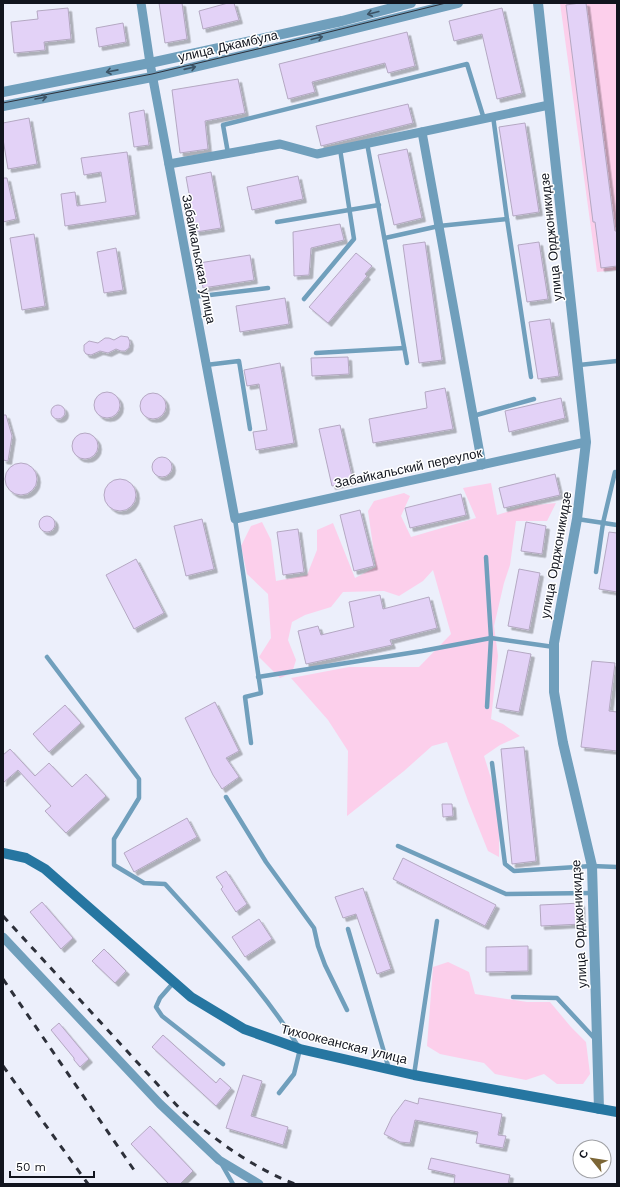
<svg xmlns="http://www.w3.org/2000/svg" width="620" height="1187" font-family="'Work Sans',sans-serif">
  <defs>
    <filter id="shadow"><feDropShadow dx="3.5" dy="3.5" stdDeviation="0" flood-color="#0004"/></filter>
  </defs>
  <rect width="100%" height="100%" fill="#eceffb"/>
  <g fill="#fccfeb">
    <polygon points="560,3 617,3 617,270 597,272"/>
    <polygon points="491,483 497,515 526,506 556,503 547,521 516,521 510,565 504,583 494,626 498,656 491,719 503,724 520,736 500,745 484,756 499,804 499,857 488,851 468,801 447,742 432,746 404,771 347,816 348,751 328,720 291,678 349,667 419,667 451,634 433,570 423,581 399,596 384,591 343,592 331,607 305,615 292,622 288,640 296,660 292,673 280,678 259,657 271,638 268,594 247,574 241,546 251,526 262,522 271,540 276,581 307,575 317,550 317,530 333,523 355,578 376,567 368,511 374,501 404,493 410,496 401,516 411,537 476,518 463,488"/>
    <polygon points="448,962 469,972 475,994 527,1002 550,1002 571,1027 586,1042 590,1074 583,1084 557,1084 544,1074 526,1080 495,1074 484,1063 440,1054 427,1046 433,967"/>
  </g>
  <g fill="#e3d2f7" stroke="#b4a8c2" filter="url(#shadow)">
    <polygon points="159,3 182,3 187,39 165,43"/>
    <polygon points="228,3 234,3 239,20 203,29 199,11"/>
    <polygon points="580,3 586,3 615,231 617,231 617,266 601,268 595,222 593,222 566,5"/>
    <polygon points="68,8 71,39 44,42 45,50 14,53 11,22 38,19 37,11"/>
    <polygon points="502,8 522,93 497,99 482,34 454,41 449,21"/>
    <polygon points="123,23 126,42 99,47 96,28"/>
    <polygon points="407,32 415,66 388,73 385,63 312,82 315,92 288,99 279,64"/>
    <polygon points="238,79 245,113 205,121 208,149 180,153 172,90"/>
    <polygon points="408,104 413,123 321,146 316,126"/>
    <polygon points="144,110 149,145 134,147 129,113"/>
    <polygon points="29,118 37,164 8,169 3,139 3,123"/>
    <polygon points="525,123 539,212 513,216 499,127"/>
    <polygon points="407,149 422,218 394,225 378,155"/>
    <polygon points="127,152 136,215 65,226 61,194 75,192 77,206 106,202 101,172 84,175 81,158"/>
    <polygon points="211,172 221,228 196,232 186,177"/>
    <polygon points="298,176 303,199 252,210 247,187"/>
    <polygon points="3,178 7,178 16,219 3,222"/>
    <polygon points="340,224 344,240 311,248 309,275 294,276 293,232"/>
    <polygon points="34,234 45,306 22,310 10,238"/>
    <polygon points="425,242 442,360 419,363 403,245"/>
    <polygon points="539,242 548,299 527,302 518,245"/>
    <polygon points="116,248 123,290 104,293 97,252"/>
    <polygon points="356,253 372,266 365,274 367,276 328,323 309,307"/>
    <polygon points="250,255 254,280 203,288 199,263"/>
    <polygon points="285,298 289,324 240,332 236,306"/>
    <polygon points="550,319 559,376 538,379 529,322"/>
    <polygon points="121,336 128,337 130,342 129,348 125,351 121,351 116,349 108,353 100,351 91,355 86,354 84,351 84,345 89,341 98,343 105,338 109,338 114,340"/>
    <polygon points="348,357 349,374 312,376 311,358"/>
    <polygon points="280,363 294,443 256,450 253,432 267,430 259,384 247,386 244,370"/>
    <polygon points="445,388 453,429 373,443 369,419 427,408 425,392"/>
    <circle cx="107" cy="405" r="13"/>
    <circle cx="153" cy="406" r="13"/>
    <polygon points="561,398 565,418 509,432 505,411"/>
    <circle cx="58" cy="412" r="7"/>
    <polygon points="3,415 6,415 12,436 8,461 3,460"/>
    <polygon points="340,425 353,481 332,486 319,429"/>
    <circle cx="85" cy="446" r="13"/>
    <circle cx="162" cy="467" r="10"/>
    <circle cx="21" cy="479" r="16"/>
    <polygon points="555,474 560,495 504,508 499,488"/>
    <circle cx="120" cy="495" r="16"/>
    <polygon points="461,494 466,515 410,528 405,508"/>
    <polygon points="360,510 374,566 354,571 340,515"/>
    <circle cx="47" cy="524" r="8"/>
    <polygon points="202,519 214,569 186,576 174,526"/>
    <polygon points="526,522 546,526 542,554 521,551"/>
    <polygon points="298,529 304,572 283,575 277,532"/>
    <polygon points="609,532 617,533 617,592 599,589"/>
    <polygon points="136,559 164,613 134,629 106,575"/>
    <polygon points="519,569 540,573 529,630 508,626"/>
    <polygon points="380,595 383,609 429,597 437,628 390,640 392,645 306,664 298,631 318,626 321,635 354,627 349,602"/>
    <polygon points="508,650 531,654 519,712 496,708"/>
    <polygon points="592,661 615,663 609,711 617,712 617,751 581,747"/>
    <polygon points="215,702 239,751 226,758 239,777 222,789 213,775 185,718"/>
    <polygon points="65,705 81,723 49,752 33,734"/>
    <polygon points="524,747 536,861 512,864 501,749"/>
    <polygon points="10,749 35,776 49,763 72,787 86,774 106,796 66,833 45,811 51,806 18,770 3,783 3,755"/>
    <polygon points="442,804 452,804 453,816 443,817"/>
    <polygon points="187,818 197,837 134,872 124,853"/>
    <polygon points="403,858 496,905 485,926 393,879"/>
    <polygon points="226,871 247,904 236,912 221,889 223,887 216,877"/>
    <polygon points="363,888 391,969 377,974 356,914 343,918 335,897"/>
    <polygon points="42,902 73,938 61,949 30,912"/>
    <polygon points="581,903 582,924 541,926 540,905"/>
    <polygon points="259,919 272,939 245,957 232,937"/>
    <polygon points="528,946 528,971 486,972 486,947"/>
    <polygon points="104,949 126,971 115,983 92,961"/>
    <polygon points="59,1023 89,1059 80,1067 74,1060 74,1058 51,1030"/>
    <polygon points="163,1035 216,1083 220,1078 231,1088 216,1106 152,1047"/>
    <polygon points="243,1075 262,1081 251,1116 288,1127 283,1145 226,1128"/>
    <polygon points="419,1098 502,1114 498,1135 506,1136 503,1148 476,1143 478,1132 415,1120 410,1143 400,1142 384,1134 392,1117 405,1100 418,1104"/>
    <polygon points="150,1126 193,1171 180,1184 169,1184 131,1144"/>
    <polygon points="431,1158 510,1175 508,1184 454,1184 455,1175 428,1169"/>
  </g>
  <g fill="none" stroke-linecap="round" stroke-linejoin="round">
    <g stroke="#709fbc" stroke-width="4.5">
      <polyline points="367,143 407,363"/>
      <polyline points="228,153 223,125 467,64 484,119"/>
      <polyline points="507,219 531,377"/>
      <polyline points="277,222 379,205"/>
      <polyline points="385,238 439,226 507,219 493,116"/>
      <polyline points="193,297 268,288"/>
      <polyline points="304,299 354,239 340,149"/>
      <polyline points="316,353 404,348"/>
      <polyline points="206,365 239,361 250,429"/>
      <polyline points="579,365 617,361"/>
      <polyline points="473,416 534,399"/>
      <polyline points="235,519 261,693 245,697 251,743"/>
      <polyline points="577,519 617,525"/>
      <polyline points="486,557 491,638 487,707"/>
      <polyline points="596,572 603,523 615,472"/>
      <path d="M47 657 139 779V798L114 839V865L144 883 165 884C213 937 262 988 300 1049L294 1074 279 1093"/>
      <polyline points="258,677 422,651 491,638 554,647"/>
      <polyline points="492,763 505,864 514,871 592,866 617,867"/>
      <polyline points="226,797 266,862 314,928 318,946 325,965 347,1010"/>
      <polyline points="398,846 506,894 593,893"/>
      <polyline points="348,929 389,1069"/>
      <polyline points="174,982 160,998 156,1007 162,1016 223,1064"/>
      <polyline points="513,997 557,998 596,1040"/>
      <polyline points="414,1075 437,921"/>
      <polyline points="221,1163 233,1184"/>
    </g>
    <g stroke="#709fbc" stroke-width="9">
      <polyline points="141,3 150,63 235,519 586,442"/>
      <polyline points="422,132 482,465"/>
      <polyline points="169,164 280,144 317,154 549,105"/>
      <polyline points="3,937 160,1104 219,1160 259,1184"/>
    </g>
    <g stroke="#709fbc" stroke-width="10">
      <polyline points="538,3 586,442 577,519 554,643 554,692 563,743 592,866 599,1109"/>
      <polyline points="3,92 150,63 342,21 411,3"/>
      <polyline points="3,106 152,77 275,48 458,3"/>
    </g>
    <polyline stroke="#2676a1" stroke-width="10" points="3,853 26,858 45,869 191,997 244,1029 300,1049 414,1075 617,1112"/>
    <polyline stroke="#2d303a" stroke-width="1" points="3,103 152,74 321,34 446,3"/>
    <g stroke="#2d303a" stroke-width="3" stroke-dasharray="7 7" stroke-linecap="butt">
      <path d="M3 916 182 1111C215 1140 253 1168 295 1184"/>
      <polyline points="3,979 134,1170"/>
      <polyline points="3,1066 88,1184"/>
    </g>
  </g>
  <defs><path id="oneway-shaft" d="M-6 0H5M1.5-3L5.5 0L1.5 3" fill="none" stroke-width="1.6" stroke-linecap="round" stroke-linejoin="round"/></defs>
  <g stroke="#3c5365">
    <use href="#oneway-shaft" transform="translate(373 13) rotate(166)"/>
    <use href="#oneway-shaft" transform="translate(317 38) rotate(-14)"/>
    <use href="#oneway-shaft" transform="translate(190 68) rotate(-13)"/>
    <use href="#oneway-shaft" transform="translate(112 71) rotate(169)"/>
    <use href="#oneway-shaft" transform="translate(41 98) rotate(-10)"/>
  </g>
  <g text-anchor="middle" dominant-baseline="central" stroke-width="3" stroke-linejoin="round" paint-order="stroke">
    <g font-size="13" fill="#11141e" stroke="#fff">
      <text transform="translate(228 46) rotate(-13)">улица Джамбула</text>
      <text transform="translate(551 237) rotate(-96)">улица Орджоникидзе</text>
      <text transform="translate(199 259) rotate(79)">Забайкальская улица</text>
      <text transform="translate(408 468) rotate(-12)">Забайкальский переулок</text>
      <text transform="translate(556 555) rotate(-80)">улица Орджоникидзе</text>
      <text transform="translate(579 924) rotate(-93)">улица Орджоникидзе</text>
      <text transform="translate(344 1044) rotate(14)">Тихоокеанская улица</text>
    </g>
  </g>
  <rect width="620" height="1187" fill="none" stroke="#11141e" stroke-width="8"/>
  <g transform="translate(592 1159) rotate(300)"><circle r="19" fill="#ffffff" stroke="#a0a1a5"/>
  <path d="M0-3L7 15L0 10L-7 15Z" fill="#7c6636"/>
  <text y="-6" font-size="11" font-weight="bold" text-anchor="middle" fill="#11141e">С</text>
  </g>
  <path d="M10 1171v6h84v-6" fill="none" stroke="#11141e" stroke-width="2"/>
  <text x="16" y="1171" font-size="12" fill="#11141e" stroke="#ffffff" stroke-width="3" paint-order="stroke">50 m</text>
</svg>
